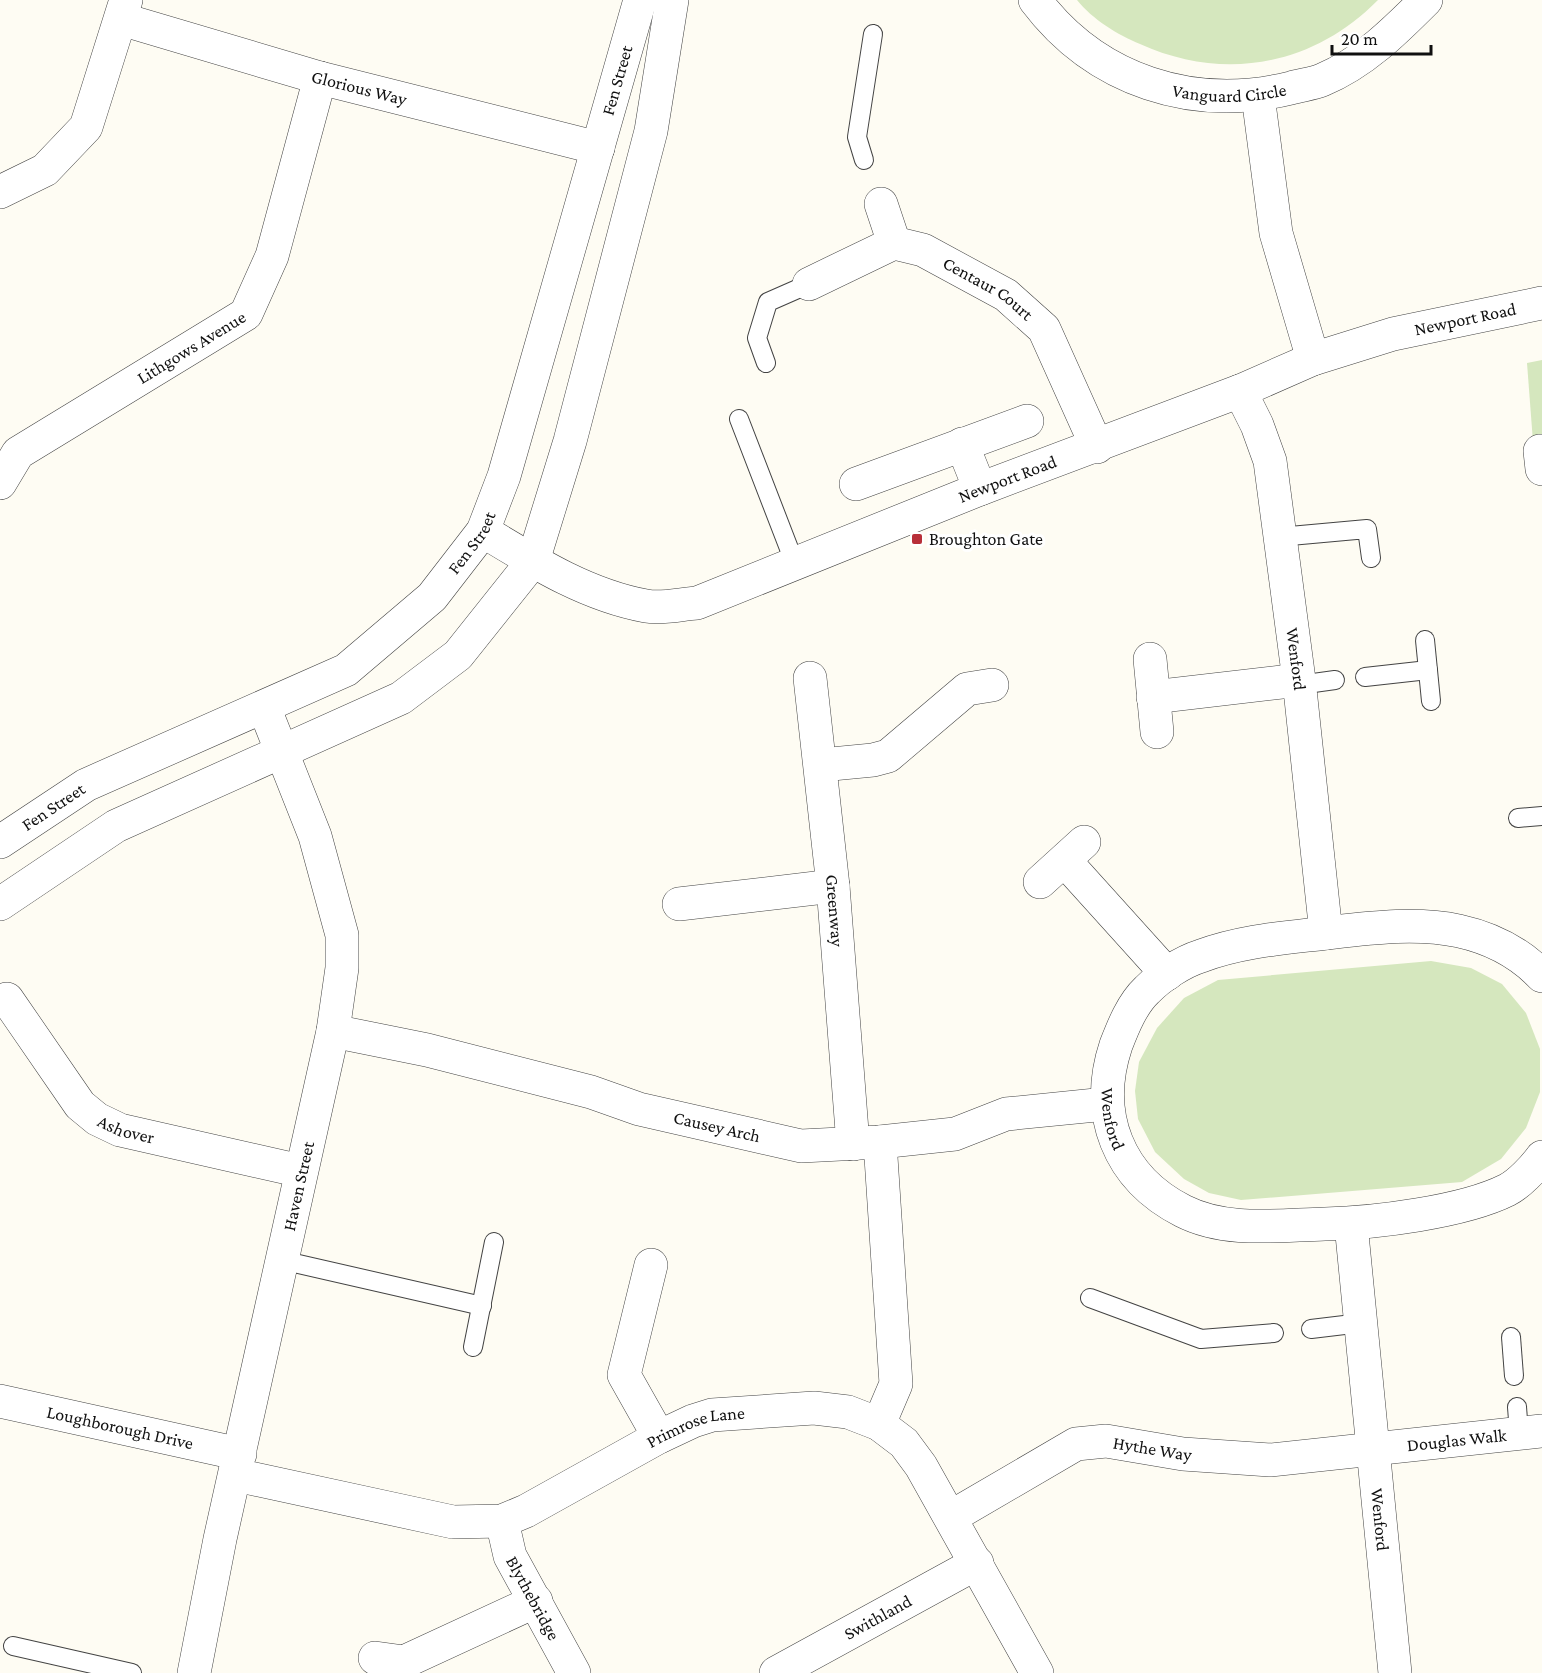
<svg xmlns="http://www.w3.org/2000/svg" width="1542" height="1673" font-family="'Crimson Pro',serif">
  <rect width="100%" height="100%" fill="#fefcf3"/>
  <g fill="#d5e7be">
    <path d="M1077 0H1378C1313 66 1224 82 1140 44 1118 35 1092 19 1077 0Z"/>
    <polygon points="1542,360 1542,450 1533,442 1527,363"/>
    <polygon points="1431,961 1471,968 1502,984 1526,1013 1540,1049 1540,1092 1526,1128 1501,1159 1462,1182 1241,1200 1209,1193 1184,1179 1155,1152 1138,1119 1135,1091 1139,1062 1157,1028 1184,998 1218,980"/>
  </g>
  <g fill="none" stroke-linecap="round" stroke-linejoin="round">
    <defs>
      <g id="service">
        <polyline points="864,160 857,137 873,34"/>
        <polyline points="766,363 757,338 768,302 809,284"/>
        <polyline points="739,419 795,564"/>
        <polyline points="1279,537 1367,529 1371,558"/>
        <polyline points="1425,640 1431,701"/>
        <polyline points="1365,677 1428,670"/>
        <polyline points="1299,685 1335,680"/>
        <polyline points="1518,818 1542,816"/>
        <polyline points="281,1260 482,1306"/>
        <polyline points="1090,1298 1201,1339 1274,1333"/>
        <polyline points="1311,1329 1361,1323"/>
        <polyline points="1511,1337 1514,1376"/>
        <polyline points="473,1347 494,1242"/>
        <polyline points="1517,1407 1519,1433"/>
        <polyline points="13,1646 132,1673"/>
      </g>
      <g id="minor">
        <path id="s1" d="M1035 0C1096 81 1193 112 1291 88 1301 85 1312 84 1322 80 1363 63 1395 31 1426 0"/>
        <path id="s2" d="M121 19 320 78 598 148"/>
        <polyline points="1258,96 1276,233 1313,359"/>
        <polyline points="0,192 45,170 86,127 126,0"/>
        <polyline points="881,204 894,243"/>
        <path id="s3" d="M809 284 894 243 923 250 1006 295 1044 329 1097 447"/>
        <path id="s4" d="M1240 391 1257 425 1270 461 1299 680 1326 933"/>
        <polyline points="962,444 980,489"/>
        <polyline points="1540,451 1542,469"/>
        <path id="s5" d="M0 483 18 453 246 314 272 256 320 78"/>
        <polyline points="856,484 1027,421"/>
        <polyline points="1150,659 1157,732"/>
        <path id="s6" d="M810 678 833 886 853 1144"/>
        <polyline points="1153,697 1299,680"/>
        <polyline points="821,765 873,760 888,756 967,689 992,685"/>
        <polyline points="1065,861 1167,974"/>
        <polyline points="1040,882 1084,842"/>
        <polyline points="679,904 833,886"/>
        <path id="s7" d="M1542 976C1519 952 1491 938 1459 931 1416 922 1370 928 1326 933 1284 938 1241 941 1201 956 1182 962 1161 976 1147 990 1132 1004 1123 1027 1116 1045 1093 1114 1118 1178 1183 1211 1226 1233 1279 1225 1325 1224 1374 1223 1463 1212 1507 1190 1519 1184 1534 1168 1542 1157"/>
        <path id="s8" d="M7 999 80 1105 97 1119 120 1130 301 1171"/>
        <path id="s9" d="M333 1031 427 1050 591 1092 639 1109 801 1146 880 1142 955 1134 1006 1114 1106 1104"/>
        <path id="s10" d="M1351 1224 1395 1673"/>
        <polyline points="651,1265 624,1375 659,1437"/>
        <path id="s11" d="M0 1401 240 1454"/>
        <polyline points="879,1424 896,1384 880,1142"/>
        <path id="s12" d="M236 1475 453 1522 502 1521 526 1511 659 1437 693 1421 712 1415 814 1408 848 1412 879 1424 904 1443 921 1466 1037 1673"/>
        <path id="s13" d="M951 1517 1076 1444 1106 1441 1183 1454 1270 1460 1542 1431"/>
        <path id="s14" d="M502 1521 510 1556 574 1673"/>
        <polyline points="375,1658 404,1662 536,1601"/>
        <path id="s15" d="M194 1673 220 1539 333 1031 342 968V935L315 836 264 707"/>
        <path id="s16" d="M776 1673 977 1563"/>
      </g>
      <g id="tertiary">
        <path id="s17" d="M483 531C534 562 586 595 646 606 662 609 681 604 697 603L980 489 1240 391 1313 359 1393 334 1542 303"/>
        <path id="s18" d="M0 842 86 785 346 670 432 597 483 531 504 476 640 0"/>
        <polyline points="0,904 116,826 401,698 458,655 533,561 570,441 651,131 672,0"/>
      </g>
    </defs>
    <use href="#service" stroke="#434343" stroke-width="20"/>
    <use href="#minor" stroke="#434343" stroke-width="34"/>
    <use href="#tertiary" stroke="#434343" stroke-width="34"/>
    <use href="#service" stroke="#fff" stroke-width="18"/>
    <use href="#minor" stroke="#fff" stroke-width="33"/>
    <use href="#tertiary" stroke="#fff" stroke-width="33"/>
  </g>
  <rect fill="#b82f39" stroke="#fff" stroke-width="2" x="911" y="533" width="12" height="12" rx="3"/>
  <g text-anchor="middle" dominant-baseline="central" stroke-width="6" stroke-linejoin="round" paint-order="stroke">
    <g font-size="18" fill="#101010" stroke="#fff">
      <text stroke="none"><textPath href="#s18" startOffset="1054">Fen Street</textPath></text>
      <text stroke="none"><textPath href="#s2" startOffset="248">Glorious Way</textPath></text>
      <text stroke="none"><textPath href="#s1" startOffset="225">Vanguard Circle</textPath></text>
      <text stroke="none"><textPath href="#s3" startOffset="200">Centaur Court</textPath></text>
      <text stroke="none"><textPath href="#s17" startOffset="1052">Newport Road</textPath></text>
      <text stroke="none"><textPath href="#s5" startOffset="238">Lithgows Avenue</textPath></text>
      <text stroke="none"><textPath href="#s17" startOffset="566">Newport Road</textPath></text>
      <text stroke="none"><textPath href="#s18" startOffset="568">Fen Street</textPath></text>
      <text stroke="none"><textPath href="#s4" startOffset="276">Wenford</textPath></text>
      <text stroke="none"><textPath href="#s18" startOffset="64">Fen Street</textPath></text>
      <text stroke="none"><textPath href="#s6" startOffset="234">Greenway</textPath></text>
      <text stroke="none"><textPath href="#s7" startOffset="560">Wenford</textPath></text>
      <text stroke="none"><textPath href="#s8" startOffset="182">Ashover</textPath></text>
      <text stroke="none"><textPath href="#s9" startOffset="396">Causey Arch</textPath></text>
      <text stroke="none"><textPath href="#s15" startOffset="498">Haven Street</textPath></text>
      <text stroke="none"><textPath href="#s11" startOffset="123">Loughborough Drive</textPath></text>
      <text stroke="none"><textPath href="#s12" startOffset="488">Primrose Lane</textPath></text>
      <text stroke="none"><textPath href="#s13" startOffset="528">Douglas Walk</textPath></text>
      <text stroke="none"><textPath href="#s13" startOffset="222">Hythe Way</textPath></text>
      <text stroke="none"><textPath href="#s10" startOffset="297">Wenford</textPath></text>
      <text stroke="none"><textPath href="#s14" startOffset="84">Blythebridge</textPath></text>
      <text stroke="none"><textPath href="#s16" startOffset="116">Swithland</textPath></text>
    </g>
    <g font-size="18" fill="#101010" stroke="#fff" text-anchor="start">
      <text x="929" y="539">Broughton Gate</text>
    </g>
  </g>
  <path d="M1332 45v9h99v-9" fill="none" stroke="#101010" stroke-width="3"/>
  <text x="1341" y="45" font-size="18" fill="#101010" stroke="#ffffff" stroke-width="4.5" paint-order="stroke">20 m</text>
</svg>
